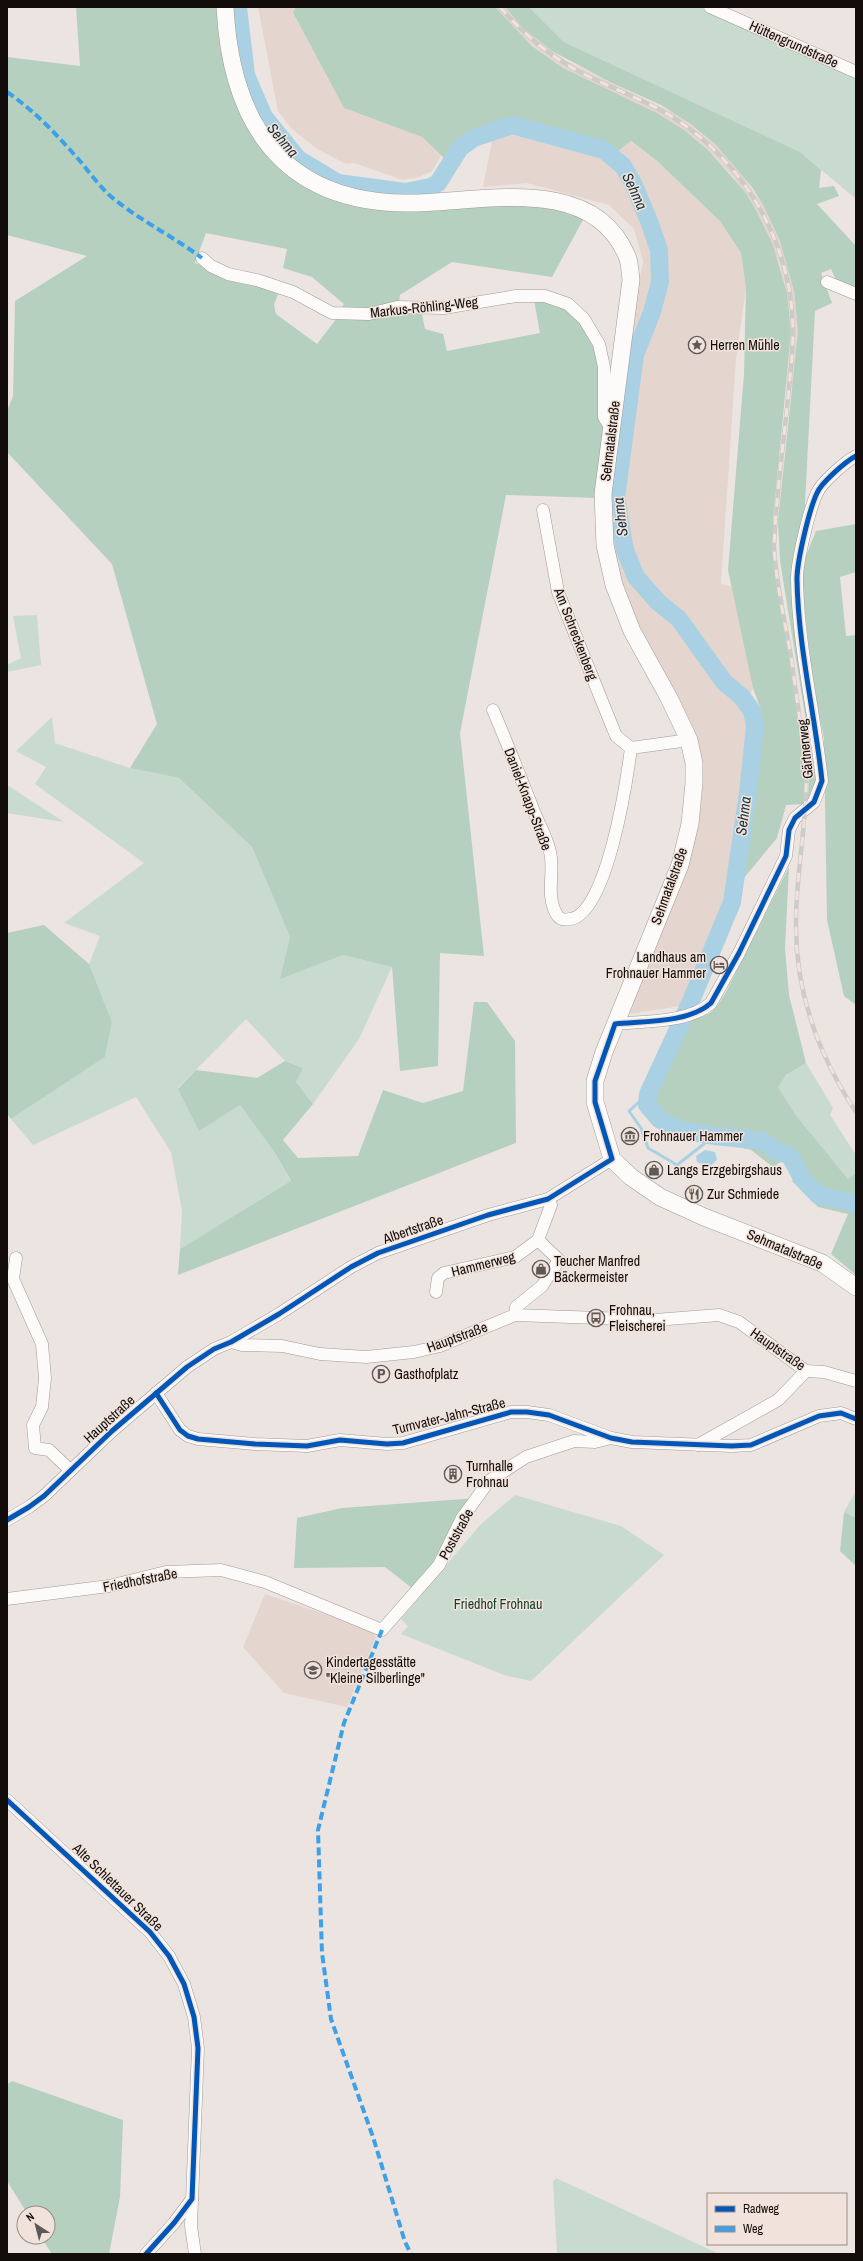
<svg xmlns="http://www.w3.org/2000/svg" width="863" height="2261" font-family="'Archivo Narrow',sans-serif">
  <rect width="100%" height="100%" fill="#ece4e0"/>
  <g fill="#e4d6ce">
    <polygon points="258,7 296,7 293,14 344,108 422,137 441,156 432,171 419,177 403,180 354,163 346,164 317,149 292,129 278,111"/>
    <polygon points="495,7 505,7 537,40 567,61 676,114 715,144 740,171 763,205 780,241 787,260 794,291 798,331 793,388 786,387 791,332 787,293 779,263 756,210 733,177 709,151 671,122 563,68 547,57 518,33"/>
    <polygon points="512,125 522,126 610,157 630,141 656,160 720,221 741,253 746,288 736,359 721,584 748,591 768,632 753,688 743,710 751,725 747,767 727,895 681,1006 628,1014 700,772 623,598 607,513 616,404 643,261 634,229 609,205 527,183 483,187 494,130"/>
    <polygon points="265,1594 372,1630 376,1637 347,1707 284,1693 243,1647"/>
  </g>
  <g fill="#c9dbce">
    <polygon points="529,7 699,7 856,77 856,199 800,152 564,42"/>
    <polygon points="37,615 41,665 7,672 7,665 21,658 13,616"/>
    <polygon points="52,717 55,743 130,768 179,778 252,847 290,937 281,978 343,955 392,967 359,1039 313,1104 296,1082 303,1068 285,1061 246,1019 178,1088 240,1105 275,1153 291,1182 180,1249 182,1211 171,1152 136,1097 33,1145 11,1119 105,1057 112,1022 89,964 100,936 64,923 144,863 35,784 46,767 16,751"/>
    <polygon points="7,785 64,822 7,813"/>
    <polygon points="806,1063 833,1108 830,1115 856,1155 856,1173 848,1179 795,1114 777,1087 786,1075"/>
    <polygon points="856,1491 856,1518 844,1512"/>
    <polygon points="515,1495 621,1526 664,1555 531,1681 504,1675 401,1634 408,1626 401,1619 480,1525"/>
    <polygon points="556,2178 717,2253 557,2254 553,2182"/>
  </g>
  <g fill="#b5d0bf">
    <polygon points="76,7 221,7 251,128 349,202 535,203 584,218 552,277 452,262 400,295 399,303 366,310 341,308 344,304 312,277 283,268 287,249 206,233 195,263 278,294 274,305 276,314 317,344 337,318 400,313 422,314 425,329 443,334 447,351 540,333 534,300 561,307 580,320 596,346 605,429 597,498 506,495 460,733 484,956 440,953 438,1066 400,1071 392,967 343,955 280,979 290,937 252,847 179,778 130,768 157,724 112,564 7,452 7,411 13,396 15,301 87,256 7,235 7,57 80,66"/>
    <path d="M296 7H495L532 46 563 68 657 113 684 130 709 151 745 192 756 210 773 245 787 293 791 332 773 521 775 561 780 607 806 746 805 804 786 805 777 838 738 885 727 895 748 824 752 769 761 733V710L753 688 728 570 744 374 746 288 741 253 720 221 656 160 631 141 610 157 522 126C503 123 475 134 461 147 456 152 453 158 449 163L422 137 344 108 293 13Z"/>
    <polygon points="505,7 529,7 564,42 800,152 821,170 819,188 834,186 839,196 817,204 856,246 856,290 837,282 831,269 821,273 832,303 815,311 804,522 792,578 818,787 808,800 810,746 780,561 778,521 798,331 794,291 780,241 763,205 752,187 715,144 689,123 661,105 610,82 552,51 523,28"/>
    <polygon points="856,524 856,572 840,577 846,636 856,635 856,1005 844,996 827,920 824,738 813,684 801,576 804,561 816,531"/>
    <path d="M789 867 785 948 789 995 806 1063 786 1075 778 1087 795 1114 848 1179 856 1173V1275L831 1254 848 1214 818 1207 792 1181 802 1165 794 1153 773 1167 751 1150 676 1133 656 1122 660 1114 653 1095 687 1018C711 1017 714 1012 726 992Z"/>
    <polygon points="44,925 89,964 112,1022 105,1057 11,1119 7,1114 7,933"/>
    <polygon points="474,1002 487,1002 515,1041 516,1143 178,1275 180,1249 291,1181 275,1153 240,1105 199,1131 178,1089 196,1070 257,1078 285,1061 303,1068 296,1082 313,1104 283,1140 298,1158 358,1156 383,1090 423,1103 463,1091"/>
    <polygon points="477,1498 417,1592 385,1567 294,1568 297,1518 342,1508"/>
    <polygon points="844,1512 856,1518 856,1566 840,1551"/>
    <polygon points="12,2081 123,2120 120,2197 109,2254 52,2254 41,2237 48,2237 48,2213 27,2213 7,2181 7,2085"/>
  </g>
  <polygon fill="#aad1e3" points="705,1150 715,1152 717,1160 709,1167 697,1162 696,1156"/>
  <g fill="none" stroke-linecap="round" stroke-linejoin="round">
    <polyline stroke="#aad1e3" stroke-width="3" points="648,1094 629,1111 641,1128 648,1148 677,1165 714,1136"/>
    <polyline stroke="#aad1e3" stroke-width="18" points="238,7 246,75 264,117 298,159 338,183 405,192 431,187 438,183 460,148 474,138 512,125 604,150 623,166 633,183 649,221 659,250 660,282 652,312 635,355 616,498 625,550 636,577 658,602 679,619 724,682 742,697 752,711 755,726 748,793 732,902 691,1001 648,1094 647,1105 659,1119 680,1130 714,1136 763,1141 775,1150 790,1156 802,1178 818,1195 854,1203 856,1205"/>
    <defs>
      <g id="street">
        <polyline points="710,7 856,72"/>
        <polyline points="202,258 211,266 228,274 257,280 293,292 332,313 369,314 397,307 444,308 516,296 545,296 568,304 584,319 599,344 604,367 604,417 610,427"/>
        <polyline points="827,282 856,294"/>
        <polyline points="543,510 558,592 616,736 631,748"/>
        <path d="M493 710C507 743 520 776 533 809 538 823 547 837 550 852 555 872 545 896 557 915 560 920 565 920 570 919 607 915 627 779 631 748L689 740"/>
        <path d="M615 1024C644 1021 689 1023 711 1003L739 953 786 856 789 830 795 818 814 802 822 781C815 714 798 647 797 579 797 561 809 510 817 493 821 483 846 461 856 456"/>
        <polyline points="16,1258 13,1279 42,1344 45,1378 42,1407 33,1425 35,1448 49,1450 70,1470"/>
        <polyline points="436,1292 438,1278 444,1273 515,1257 538,1240"/>
        <polyline points="515,1315 516,1307 542,1286 559,1260 538,1240 551,1205 548,1199"/>
        <polyline points="231,1342 242,1345 282,1346 320,1354 366,1357 414,1352 440,1346 515,1315 655,1320 719,1315 739,1322 806,1371 824,1372 856,1381"/>
        <polyline points="156,1393 180,1430 188,1436 198,1439 255,1444 307,1446 340,1440 387,1444 403,1443 511,1412 527,1412 549,1415 611,1438 632,1442 732,1446 751,1445 819,1416 841,1413 856,1419"/>
        <polyline points="698,1445 778,1400 806,1371"/>
        <polyline points="7,1520 29,1507 44,1496 112,1431 187,1367 214,1349 231,1342 279,1314 351,1267 378,1253 488,1215 548,1199 612,1159"/>
        <polyline points="7,1599 109,1586 166,1572 221,1570 265,1582 382,1630 439,1565 462,1518 489,1481 526,1457 574,1441 595,1442 611,1438"/>
        <polyline points="7,1800 150,1932 169,1956 184,1984 194,2017 198,2048 191,2226 195,2254"/>
        <polyline points="146,2254 174,2223 192,2199"/>
      </g>
      <path id="secondary" d="M225 7C231 122 282 202 406 203 477 204 591 171 627 256 630 263 630 272 631 280L603 494 605 545 614 585 632 631 669 698 689 740 694 763V783L690 824 680 865 604 1052 595 1081V1102L612 1159 631 1177 660 1197 704 1217 822 1263 856 1287"/>
    </defs>
    <use href="#street" stroke="#a09a97" stroke-width="13"/>
    <use href="#secondary" stroke="#a09a97" stroke-width="18"/>
    <use href="#street" stroke="#fcfbfa" stroke-width="12"/>
    <use href="#secondary" stroke="#fcfbfa" stroke-width="17"/>
    <defs>
      <path id="rail" d="M500 7C527 38 557 62 594 79 621 92 649 102 674 118 747 165 793 246 793 333 793 358 789 383 787 408 782 454 776 501 774 547 776 579 782 608 788 640 792 659 794 680 797 699 800 722 804 745 806 768 808 820 796 871 796 922 795 991 819 1056 856 1112"/>
    </defs>
    <use href="#rail" stroke="#cdcaca" stroke-width="4.5"/>
    <use href="#rail" stroke="#f1e3db" stroke-width="3" stroke-dasharray="9" stroke-linecap="butt"/>
    <g stroke="#3da1e9" stroke-width="4" stroke-dasharray="8 4" stroke-linecap="butt">
      <path d="M7 92C35 111 58 136 80 161 89 172 98 184 108 194 137 219 171 235 202 258"/>
      <polyline points="382,1630 344,1723 318,1830 322,1953 331,2019 373,2137 405,2242 411,2254"/>
    </g>
    <defs>
      <g id="cycleway">
        <polyline points="156,1393 180,1430 188,1436 198,1439 255,1444 307,1446 340,1440 387,1444 403,1443 511,1412 527,1412 549,1415 611,1438 632,1442 732,1446 751,1445 819,1416 841,1413 856,1419"/>
        <path d="M7 1520 29 1507 44 1496 112 1431 187 1367 214 1349 231 1342 279 1314 351 1267 378 1253 488 1215 548 1199 612 1159 595 1102V1081L615 1024C644 1021 689 1023 711 1003L739 953 786 856 789 830 795 818 814 802 822 781C815 714 798 647 797 579 797 561 809 510 817 493 821 483 846 461 856 456"/>
        <polyline points="7,1800 150,1932 169,1956 184,1984 194,2017 198,2048 192,2199 174,2223 146,2254"/>
      </g>
    </defs>
    <use href="#cycleway" stroke="#f1e3db" stroke-width="8"/>
    <use href="#cycleway" stroke="#0057b8" stroke-width="5"/>
  </g>
  <defs>
    <symbol id="sight-ring" viewBox="-11 -11 22 22"><circle r="9.5" fill="#f1e3db" stroke="#5e5856" stroke-width="1.5"/><path d="M0-6L1.8-2.2L6-1.7L2.9 1.2L3.7 5.4L0 3.3L-3.7 5.4L-2.9 1.2L-6-1.7L-1.8-2.2Z" fill="#5e5856"/></symbol>
    <symbol id="hotel-ring" viewBox="-11 -11 22 22"><circle r="9.5" fill="#f1e3db" stroke="#5e5856" stroke-width="1.5"/><path d="M-6-4.5h1.5V1H6V5H4.5V3h-9V5H-6ZM-4 0a1.8 1.8 0 1 1 3.6 0ZM.5 0V-2.5h3Q6-2.5 6 0Z" fill="#5e5856"/></symbol>
    <symbol id="museum-ring" viewBox="-11 -11 22 22"><circle r="9.5" fill="#f1e3db" stroke="#5e5856" stroke-width="1.5"/><path d="M0-6L6-3V-2H-6V-3ZM-5-1h2V3h-2ZM-1-1h2V3h-2ZM3-1h2V3H3ZM-6 4H6V6H-6Z" fill="#5e5856"/></symbol>
    <symbol id="shop-ring" viewBox="-11 -11 22 22"><circle r="9.5" fill="#f1e3db" stroke="#5e5856" stroke-width="1.5"/><path d="M-5-2.5h2.3a2.7 3.5 0 0 1 5.4 0H5L5.5 6h-11ZM-1.5-2.5h3a1.5 2.3 0 0 0-3 0Z" fill="#5e5856"/></symbol>
    <symbol id="restaurant-ring" viewBox="-11 -11 22 22"><circle r="9.5" fill="#f1e3db" stroke="#5e5856" stroke-width="1.5"/><path d="M-5-6h1v4h1v-4h1v4h1v-4h1v5L-1.5 .5V6h-2V.5L-5-1ZM5-6V6H3V1.5H1.5Q1.5-4 5-6Z" fill="#5e5856"/></symbol>
    <symbol id="bus-ring" viewBox="-11 -11 22 22"><circle r="9.5" fill="#f1e3db" stroke="#5e5856" stroke-width="1.5"/><path d="M-5-6H5V4H4V6H2V4H-2V6H-4V4H-5ZM-3.5-4V0h7V-4ZM-3.5 1.2v1.5H-2V1.2ZM2 1.2v1.5H3.5V1.2Z" fill="#5e5856"/></symbol>
    <symbol id="parking-ring" viewBox="-11 -11 22 22"><circle r="9.5" fill="#f1e3db" stroke="#5e5856" stroke-width="1.5"/><path d="M-3.5-5.5H1a3.5 3.5 0 0 1 0 7H-1V5.5H-3.5ZM-1-3.4V-.6H.8a1.4 1.4 0 0 0 0-2.8Z" fill="#5e5856"/></symbol>
    <symbol id="building-ring" viewBox="-11 -11 22 22"><circle r="9.5" fill="#f1e3db" stroke="#5e5856" stroke-width="1.5"/><path d="M-4-6H4V6H1V3H-1V6H-4ZM-2.5-4.3h1.7v1.8h-1.7ZM.8-4.3h1.7v1.8H.8ZM-2.5-1h1.7V.8h-1.7ZM.8-1h1.7V.8H.8Z" fill="#5e5856"/></symbol>
    <symbol id="school-ring" viewBox="-11 -11 22 22"><circle r="9.5" fill="#f1e3db" stroke="#5e5856" stroke-width="1.5"/><path d="M0-5L7-2L0 1L-7-2ZM-4 1L0 2.5L4 1V4Q0 6-4 4Z" fill="#5e5856"/></symbol>
  </defs>
  <g fill-rule="evenodd">
    <use href="#sight-ring" x="687" y="335" width="20" height="20"/>
    <use href="#hotel-ring" x="709" y="955" width="20" height="20"/>
    <use href="#museum-ring" x="620" y="1126" width="20" height="20"/>
    <use href="#shop-ring" x="644" y="1160" width="20" height="20"/>
    <use href="#restaurant-ring" x="684" y="1184" width="20" height="20"/>
    <use href="#shop-ring" x="531" y="1259" width="20" height="20"/>
    <use href="#bus-ring" x="586" y="1308" width="20" height="20"/>
    <use href="#parking-ring" x="371" y="1364" width="20" height="20"/>
    <use href="#building-ring" x="443" y="1464" width="20" height="20"/>
    <use href="#school-ring" x="303" y="1660" width="20" height="20"/>
  </g>
  <g text-anchor="middle" dominant-baseline="central" stroke-width="3" stroke-linejoin="round" paint-order="stroke">
    <g font-size="14" fill="#120d0b" stroke="#f1e3db">
      <text transform="translate(794 44) rotate(24)">Hüttengrundstraße</text>
      <text transform="translate(424 307) rotate(-6)">Markus-Röhling-Weg</text>
      <text transform="translate(610 441) rotate(-83)">Sehmatalstraße</text>
      <text transform="translate(576 634) rotate(69)">Am Schreckenberg</text>
      <text transform="translate(805 749) rotate(-96)">Gärtnerweg</text>
      <text transform="translate(528 799) rotate(69)">Daniel-Knapp-Straße</text>
      <text transform="translate(669 886) rotate(-70)">Sehmatalstraße</text>
      <text transform="translate(413 1229) rotate(-19)">Albertstraße</text>
      <text transform="translate(785 1249) rotate(23)">Sehmatalstraße</text>
      <text transform="translate(483 1264) rotate(-14)">Hammerweg</text>
      <text transform="translate(457 1337) rotate(-20)">Hauptstraße</text>
      <text transform="translate(778 1349) rotate(35)">Hauptstraße</text>
      <text transform="translate(449 1416) rotate(-14)">Turnvater-Jahn-Straße</text>
      <text transform="translate(109 1419) rotate(-42)">Hauptstraße</text>
      <text transform="translate(456 1534) rotate(-61)">Poststraße</text>
      <text transform="translate(140 1580) rotate(-11)">Friedhofstraße</text>
      <text transform="translate(118 1887) rotate(44)">Alte Schlettauer Straße</text>
    </g>
    <g font-size="14" fill="#120d0b" stroke="#f1e3db" text-anchor="start">
      <text x="710" y="345">Herren Mühle</text>
      <text x="706" y="957" text-anchor="end">Landhaus am<tspan x="706" dy="16">Frohnauer Hammer</tspan></text>
      <text x="643" y="1136">Frohnauer Hammer</text>
      <text x="667" y="1170">Langs Erzgebirgshaus</text>
      <text x="707" y="1194">Zur Schmiede</text>
      <text x="554" y="1261">Teucher Manfred<tspan x="554" dy="16">Bäckermeister</tspan></text>
      <text x="609" y="1310">Frohnau,<tspan x="609" dy="16">Fleischerei</tspan></text>
      <text x="394" y="1374">Gasthofplatz</text>
      <text x="466" y="1466">Turnhalle<tspan x="466" dy="16">Frohnau</tspan></text>
      <text x="326" y="1662">Kindertagesstätte<tspan x="326" dy="16">"Kleine Silberlinge"</tspan></text>
    </g>
    <g font-size="14" fill="#113f2b" stroke="#f1e3db">
      <text x="498" y="1604">Friedhof Frohnau</text>
    </g>
    <g font-size="15" font-style="italic" fill="#16323e" stroke="#f1e3db">
      <text transform="translate(283 140) rotate(50)">Sehma</text>
      <text transform="translate(635 191) rotate(65)">Sehma</text>
      <text transform="translate(620 517) rotate(-97)">Sehma</text>
      <text transform="translate(743 816) rotate(-83)">Sehma</text>
    </g>
  </g>
  <rect width="863" height="2261" fill="none" stroke="#120d0b" stroke-width="16"/>
  <rect x="707" y="2193" width="140" height="52" fill="#f1e3db" stroke="#988d88"/>
  <rect x="715" y="2206" width="20" height="6" fill="#0057b8" stroke="#988d88"/>
  <text x="743" y="2213" font-size="12" fill="#120d0b">Radweg</text>
  <rect x="715" y="2226" width="20" height="6" fill="#3da1e9" stroke="#988d88"/>
  <text x="743" y="2233" font-size="12" fill="#120d0b">Weg</text>
  <g transform="translate(36 2225) rotate(324)"><circle r="19" fill="#f1e3db" stroke="#988d88"/>
  <path d="M0-3L7 15L0 10L-7 15Z" fill="#5e5856"/>
  <text y="-6" font-size="11" font-weight="bold" text-anchor="middle" fill="#120d0b">N</text>
  </g>
</svg>
